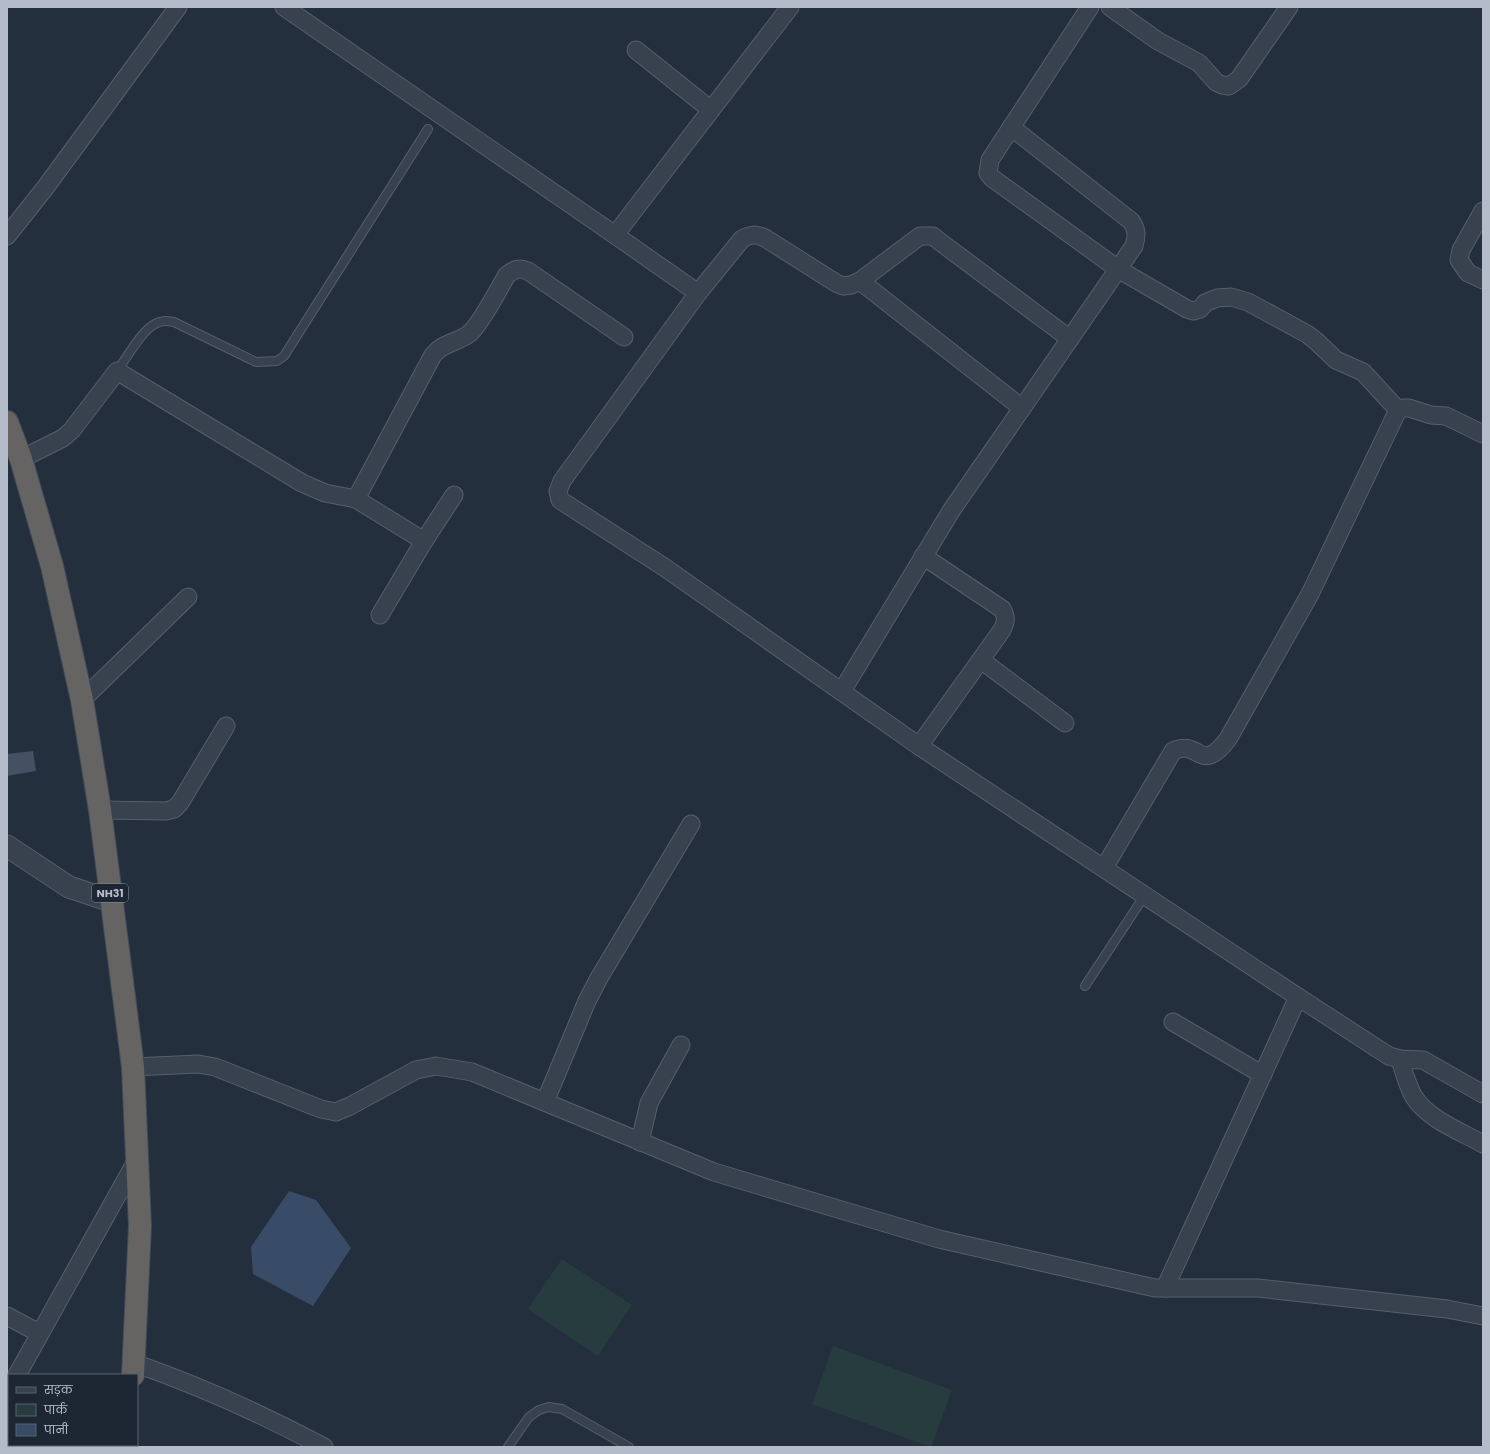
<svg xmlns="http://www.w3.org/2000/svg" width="1490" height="1454" font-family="Poppins,'Noto Sans Devanagari',sans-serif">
  <rect width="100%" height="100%" fill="#242f3e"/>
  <g fill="#263c3f">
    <polygon points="562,1259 632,1305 598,1356 528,1309"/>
    <polygon points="833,1346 952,1390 931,1447 812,1404"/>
  </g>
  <polygon fill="#394c67" points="289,1191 316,1200 351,1248 313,1306 253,1274 251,1247"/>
  <polygon fill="#455162" points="33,751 36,771 7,776 7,754"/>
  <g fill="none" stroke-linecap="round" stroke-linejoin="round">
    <defs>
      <g id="service">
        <path d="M117 371C127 358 141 331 155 324 161 320 167 321 174 322L256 362 277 361 284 356 428 129"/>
        <polyline points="1085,986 1145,895"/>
        <polyline points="508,1447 529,1417 539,1410 549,1407 562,1409 629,1447"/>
      </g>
      <g id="minor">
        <polyline points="284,7 615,235 790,7"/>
        <polyline points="1090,7 990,160 988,173 992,178 1118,269 1187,309 1193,311 1200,309 1205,303 1217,298 1231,297 1248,302 1307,334 1316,341 1336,360 1363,372 1398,410"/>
        <polyline points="1110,7 1158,41 1199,63 1216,82 1222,85 1229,86 1239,79 1289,7"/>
        <polyline points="636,50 711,110"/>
        <polyline points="1483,211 1461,250 1459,260 1468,273 1483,280"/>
        <polyline points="615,235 698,293 562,481 558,491 560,500 664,567 919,746 1298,997"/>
        <polyline points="7,236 45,188 178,7"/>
        <polyline points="860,281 1022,408"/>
        <path d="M698 293 742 239C751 234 756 234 765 238L836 283 843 286 851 285 860 281 920 236H933L939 241 1070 339"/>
        <polyline points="21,459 63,438 72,430 117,371 302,483 325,493 356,499 424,541 380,615"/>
        <path d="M356 499 433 355C443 342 458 343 470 333 482 322 498 290 507 275 515 269 519 267 528 271L624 337"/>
        <polyline points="424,541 454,495"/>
        <polyline points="981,660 1065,723"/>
        <path d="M842 691 951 511 1134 246C1137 236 1137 229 1131 221L1011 127"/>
        <polyline points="82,700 188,597"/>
        <path d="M919 746 1002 630C1006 622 1007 617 1002 609L923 556"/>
        <polyline points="100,810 166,811 174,809 180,803 226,726"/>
        <path d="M1104 868 1173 751C1200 738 1200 776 1228 739L1310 594 1398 410 1403 408H1409L1431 415 1446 416 1483 434"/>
        <polyline points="1173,1022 1263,1075"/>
        <path d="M1400 1059C1404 1072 1407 1085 1414 1097 1429 1120 1460 1131 1483 1144"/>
        <polyline points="133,1067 198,1064 215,1067 321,1109 336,1112 350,1106 416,1070 436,1066 472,1072 714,1172 939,1239 1155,1288 1258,1288 1447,1309 1483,1316"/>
        <polyline points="545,1102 587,1001 599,978 691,824"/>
        <polyline points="640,1142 649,1103 681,1045"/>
        <polyline points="1165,1288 1298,997 1389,1056 1400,1059 1423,1060 1483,1094"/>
        <polyline points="7,1316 39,1333"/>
        <path d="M134 1363C200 1386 262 1414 324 1447"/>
        <polyline points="17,1375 138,1158"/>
        <polyline points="7,1394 9,1390"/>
      </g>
      <polyline id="tertiary" points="7,846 69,887 111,901"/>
      <g id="trunk">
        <polyline points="7,422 21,459 52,566 82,700 100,810 133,1067 140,1226 133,1375"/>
        <polyline points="126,1447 126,1445"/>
      </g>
    </defs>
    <use href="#service" stroke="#565f6c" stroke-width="10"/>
    <use href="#minor" stroke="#565f6c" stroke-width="19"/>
    <use href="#tertiary" stroke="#565f6c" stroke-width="23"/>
    <use href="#trunk" stroke="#434c59" stroke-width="24"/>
    <use href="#service" stroke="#38414e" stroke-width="8"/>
    <use href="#minor" stroke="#38414e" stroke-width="17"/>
    <use href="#tertiary" stroke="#38414e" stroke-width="21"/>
    <use href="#trunk" stroke="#656462" stroke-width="22"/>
  </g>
  <g text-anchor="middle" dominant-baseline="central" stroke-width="4" stroke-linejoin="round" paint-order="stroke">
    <rect fill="#1d2633" stroke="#878f9c" stroke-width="1" x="92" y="884" width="36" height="18" rx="3"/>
    <g font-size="11" font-weight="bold" fill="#b4bcc9">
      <text x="110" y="893">NH31</text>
    </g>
  </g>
  <rect width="1490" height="1454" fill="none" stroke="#b4bcc9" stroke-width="16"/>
  <rect x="8" y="1374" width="130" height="72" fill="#1d2633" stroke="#59626f"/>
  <rect x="16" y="1387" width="20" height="6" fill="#38414e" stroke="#59626f"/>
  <text x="44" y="1394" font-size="12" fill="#b4bcc9">सड़क</text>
  <rect x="16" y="1404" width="20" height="12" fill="#263c3f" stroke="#59626f"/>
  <text x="44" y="1414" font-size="12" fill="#b4bcc9">पार्क</text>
  <rect x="16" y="1424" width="20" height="12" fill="#394c67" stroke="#59626f"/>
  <text x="44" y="1434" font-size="12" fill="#b4bcc9">पानी</text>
</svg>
